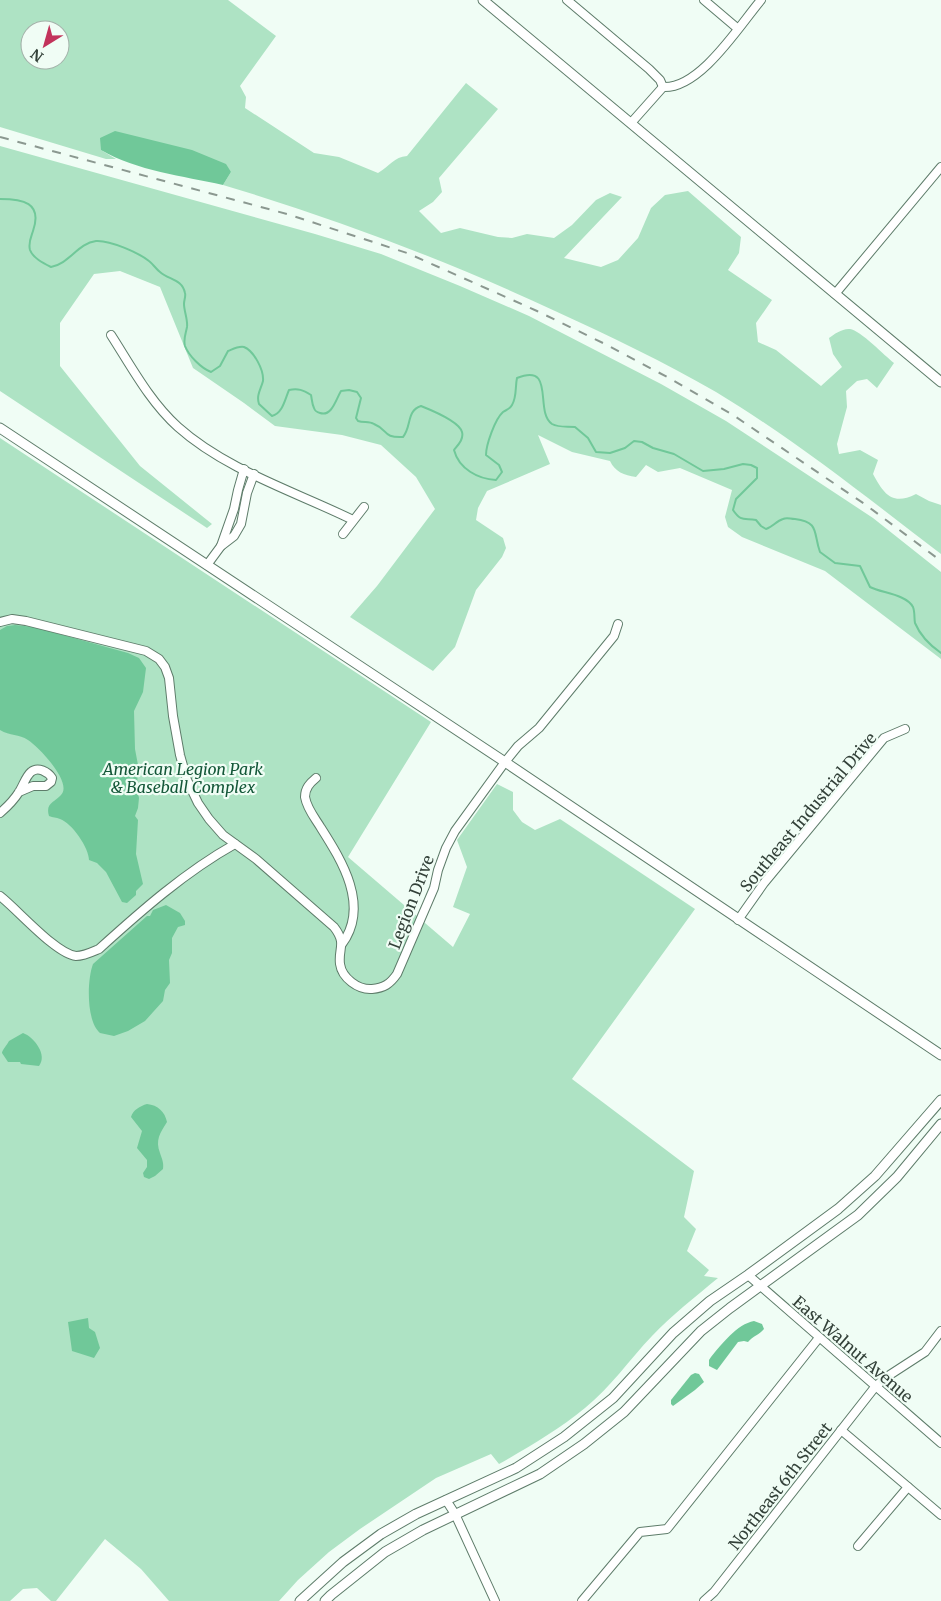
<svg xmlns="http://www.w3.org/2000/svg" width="941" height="1601" font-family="Merriweather,serif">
  <rect width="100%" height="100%" fill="#f0fdf5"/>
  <g fill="#aee3c4" fill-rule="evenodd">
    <path d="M0 0H228L276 36 240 86 246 97 245 108 314 153 339 157 378 173C390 166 394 157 407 156L466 83 498 109 439 178 442 192 433 202 419 211 441 233 460 228 498 237 512 238 527 234 554 238 572 225 596 200 610 193 622 197 564 258 601 267 618 260 638 238 651 208 665 195 688 191 741 237 739 253 728 270 772 300 756 323 758 342 776 350 821 386 842 367 833 354 829 338C834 334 843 328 850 329 860 330 885 356 894 363L877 388 867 379 857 381 846 391 847 407 837 444 839 454 860 450 878 460 873 474C884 494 892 506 916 494L929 501 941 505V554C869 499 794 439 716 392 664 362 610 336 555 311 448 261 337 219 223 185L231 172 101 150 116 159H106L0 127ZM30 30H60V60H30Z"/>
    <path d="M0 146 315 234 381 254 460 286 529 316 661 384 726 421 873 518 941 572V659L825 571 742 537 728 527 725 517 732 490 680 468 658 472 646 465 636 477C624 475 615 472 610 461L572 452 538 435 550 464 487 491 478 508 476 520 503 538 506 548 502 557 476 590 455 647 433 671 350 617 377 586 435 509 416 477 381 445 342 435 275 426 244 403 193 368 160 287 120 271 94 274 60 323V366L140 466 212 524 207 528 0 391Z"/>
    <path d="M0 438 431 722 348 857 453 947 470 914 453 907 467 867 457 840 497 784 513 792V810L522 822 535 830 560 819 695 909 572 1079 694 1171 684 1217 696 1229 687 1251 709 1270 704 1276 718 1278C695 1297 672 1315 652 1336 629 1360 611 1387 585 1408 558 1430 529 1447 499 1464L491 1454 436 1478 360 1529 329 1552 298 1580 279 1601H169L141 1569 105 1539 56 1601H51L37 1588 23 1589 10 1601H0Z"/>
  </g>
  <g fill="#70c899">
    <path d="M115 131 192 150 226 164 231 172 223 185C183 176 137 171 101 150L100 138Z"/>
    <path d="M15 625 34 627 128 653 139 658 146 668 143 692 134 711 135 749 138 765 137 789 139 798 138 808 135 816 138 820 136 854 143 884 136 891V895L127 903 122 902 106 872 97 863 89 860C89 848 72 823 60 819 56 817 53 818 49 816 45 803 55 802 61 795 73 783 39 747 28 740 19 734 10 736 0 730V630L7 626Z"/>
    <path d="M166 905 180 913 185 921V925L178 927 172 938V953L169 960 170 983 165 990 163 1001 145 1021 128 1031 114 1036 100 1033C86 1021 87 980 93 964L147 916H150L153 910Z"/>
    <path d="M23 1033C34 1037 48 1055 39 1066L21 1064 20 1062H8L2 1053C2 1050 7 1045 9 1041Z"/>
    <path d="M147 1104C158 1105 165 1112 167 1122 160 1133 155 1140 160 1153 162 1159 164 1163 163 1169L155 1176 149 1179 144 1177 143 1173 147 1167V1160L137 1148 142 1131 131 1117C133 1110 140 1106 147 1104Z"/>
    <polygon points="88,1318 89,1328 95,1332 100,1348 94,1358 72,1351 68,1322"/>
    <path d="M754 1321 762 1324 764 1329C759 1335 753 1336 748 1342L744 1341 738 1342 717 1370 709 1366V1360L711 1357C722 1344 737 1324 754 1321Z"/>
    <polygon points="695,1373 699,1374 704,1382 695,1390 673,1406 671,1404 671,1400 691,1375"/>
  </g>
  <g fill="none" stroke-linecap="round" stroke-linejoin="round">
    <path stroke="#70c899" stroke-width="2" d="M0 199C22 199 43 202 33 231 31 237 28 243 30 250 33 258 43 263 51 267 69 264 78 243 96 241 110 240 139 253 149 261 153 264 156 269 160 272 169 280 182 279 185 293 186 296 184 300 184 304 184 311 188 320 187 327 186 333 183 339 185 346 189 356 201 368 211 372L220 366 228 351C233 349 238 346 244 347 254 351 264 370 263 381 261 389 256 395 259 404L272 416C283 413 285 399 289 390 298 388 303 390 311 395 312 400 312 404 314 408 315 411 316 412 320 413 332 417 336 399 341 391L349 390 357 392 361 398 356 418 358 421C364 423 369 421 374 424 389 430 382 438 403 437 412 426 406 411 421 406 431 410 459 421 462 432 464 439 458 445 454 450 459 469 478 479 496 480L502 472 499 465 486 455C486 445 495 419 503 412 506 410 510 409 512 405 517 397 515 387 517 378 556 362 534 412 552 424 559 428 568 426 575 427L588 438 596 452 610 453 625 448 634 441 642 442 653 448 674 454 703 471 724 469 743 464 751 465 757 468V478L736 499 733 510C741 522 744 518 756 520L761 526 766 529C773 527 776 521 783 519 787 517 790 519 795 519 820 522 813 533 820 552L835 563 860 566 870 587C881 593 906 594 913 607 915 612 914 618 915 623 920 635 931 646 941 653"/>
    <defs>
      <g id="minor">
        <polyline points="567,0 649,69 660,80 663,87"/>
        <polyline points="704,0 737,28"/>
        <path d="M631 123 663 87C700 89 739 26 761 0"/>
        <polyline points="835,294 941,167"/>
        <path d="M111 335C131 366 150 402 178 427 226 470 296 492 353 520"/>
        <polyline points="343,534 364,507"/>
        <polyline points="221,546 234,509 238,490 244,469"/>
        <polyline points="207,565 221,546 234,536 241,524 247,493 254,474"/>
        <path d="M0 622 12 619 26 621 146 651 159 659 165 667 169 678 173 716 180 755 187 780 198 803 209 819 223 835 256 859 334 927C347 944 338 948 340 964 342 978 358 990 372 989 384 988 390 984 397 974L434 888 438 870 446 848 455 831 505 762 518 746 539 728 614 636 618 624"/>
        <path d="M316 778C310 783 305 788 305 797 307 809 315 818 321 828 342 861 370 906 342 944"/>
        <path d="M0 813C7 807 14 800 19 792 23 786 26 776 31 772 38 766 48 772 52 778L51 782 46 786H33L19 792"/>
        <path d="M0 896C18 910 56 954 76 956 84 956 92 952 99 949 141 911 185 872 235 844"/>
        <polyline points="738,920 764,883 884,738 905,729"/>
        <polyline points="748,1275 941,1443"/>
        <polyline points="841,1430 941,1515"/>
        <polyline points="446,1500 455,1514 495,1601"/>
        <polyline points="858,1546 908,1487"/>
        <polyline points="582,1601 640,1532 667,1529 818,1339"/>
        <polyline points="704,1601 714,1592 875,1387 885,1378 925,1352 941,1331"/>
      </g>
      <g id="major">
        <polyline points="483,0 941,382"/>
        <polyline points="0,428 505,762 941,1055"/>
        <polyline points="300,1601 343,1562 381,1534 416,1514 516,1468 564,1437 613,1398 673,1333 710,1301 748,1275 838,1209 875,1176 941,1100"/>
        <polyline points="325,1601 331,1595 385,1552 423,1530 540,1474 584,1444 624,1412 701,1331 730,1308 858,1215 897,1177 941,1124"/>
      </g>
    </defs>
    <use href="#minor" stroke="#5e7c6a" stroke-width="10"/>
    <use href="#major" stroke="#5e7c6a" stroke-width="11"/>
    <use href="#minor" stroke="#fff" stroke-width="8"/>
    <use href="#major" stroke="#fff" stroke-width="9"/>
    <polyline stroke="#8b9890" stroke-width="2" stroke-dasharray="9 9" stroke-linecap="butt" points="0,137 287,214 407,253 537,311 603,343 669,378 733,415 866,505 941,561"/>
  </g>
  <g text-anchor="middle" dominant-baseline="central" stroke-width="4.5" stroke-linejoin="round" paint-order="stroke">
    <g font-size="16" font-style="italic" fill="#135738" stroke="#f0fdf5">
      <text x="183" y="769">American Legion Park<tspan x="183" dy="18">&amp; Baseball Complex</tspan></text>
    </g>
    <g font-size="16" fill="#334139" stroke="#f0fdf5">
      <text transform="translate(808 812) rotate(-50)">Southeast Industrial Drive</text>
      <text transform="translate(411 902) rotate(-69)">Legion Drive</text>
      <text transform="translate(853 1349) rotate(41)">East Walnut Avenue</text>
      <text transform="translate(780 1486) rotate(-52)">Northeast 6th Street</text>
    </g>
  </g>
  <g transform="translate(45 45) rotate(217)"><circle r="24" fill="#f0fdf5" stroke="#a4b2aa"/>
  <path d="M0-4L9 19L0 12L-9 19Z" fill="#c2335b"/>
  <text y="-8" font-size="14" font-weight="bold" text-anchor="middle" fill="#334139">N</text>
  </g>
</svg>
